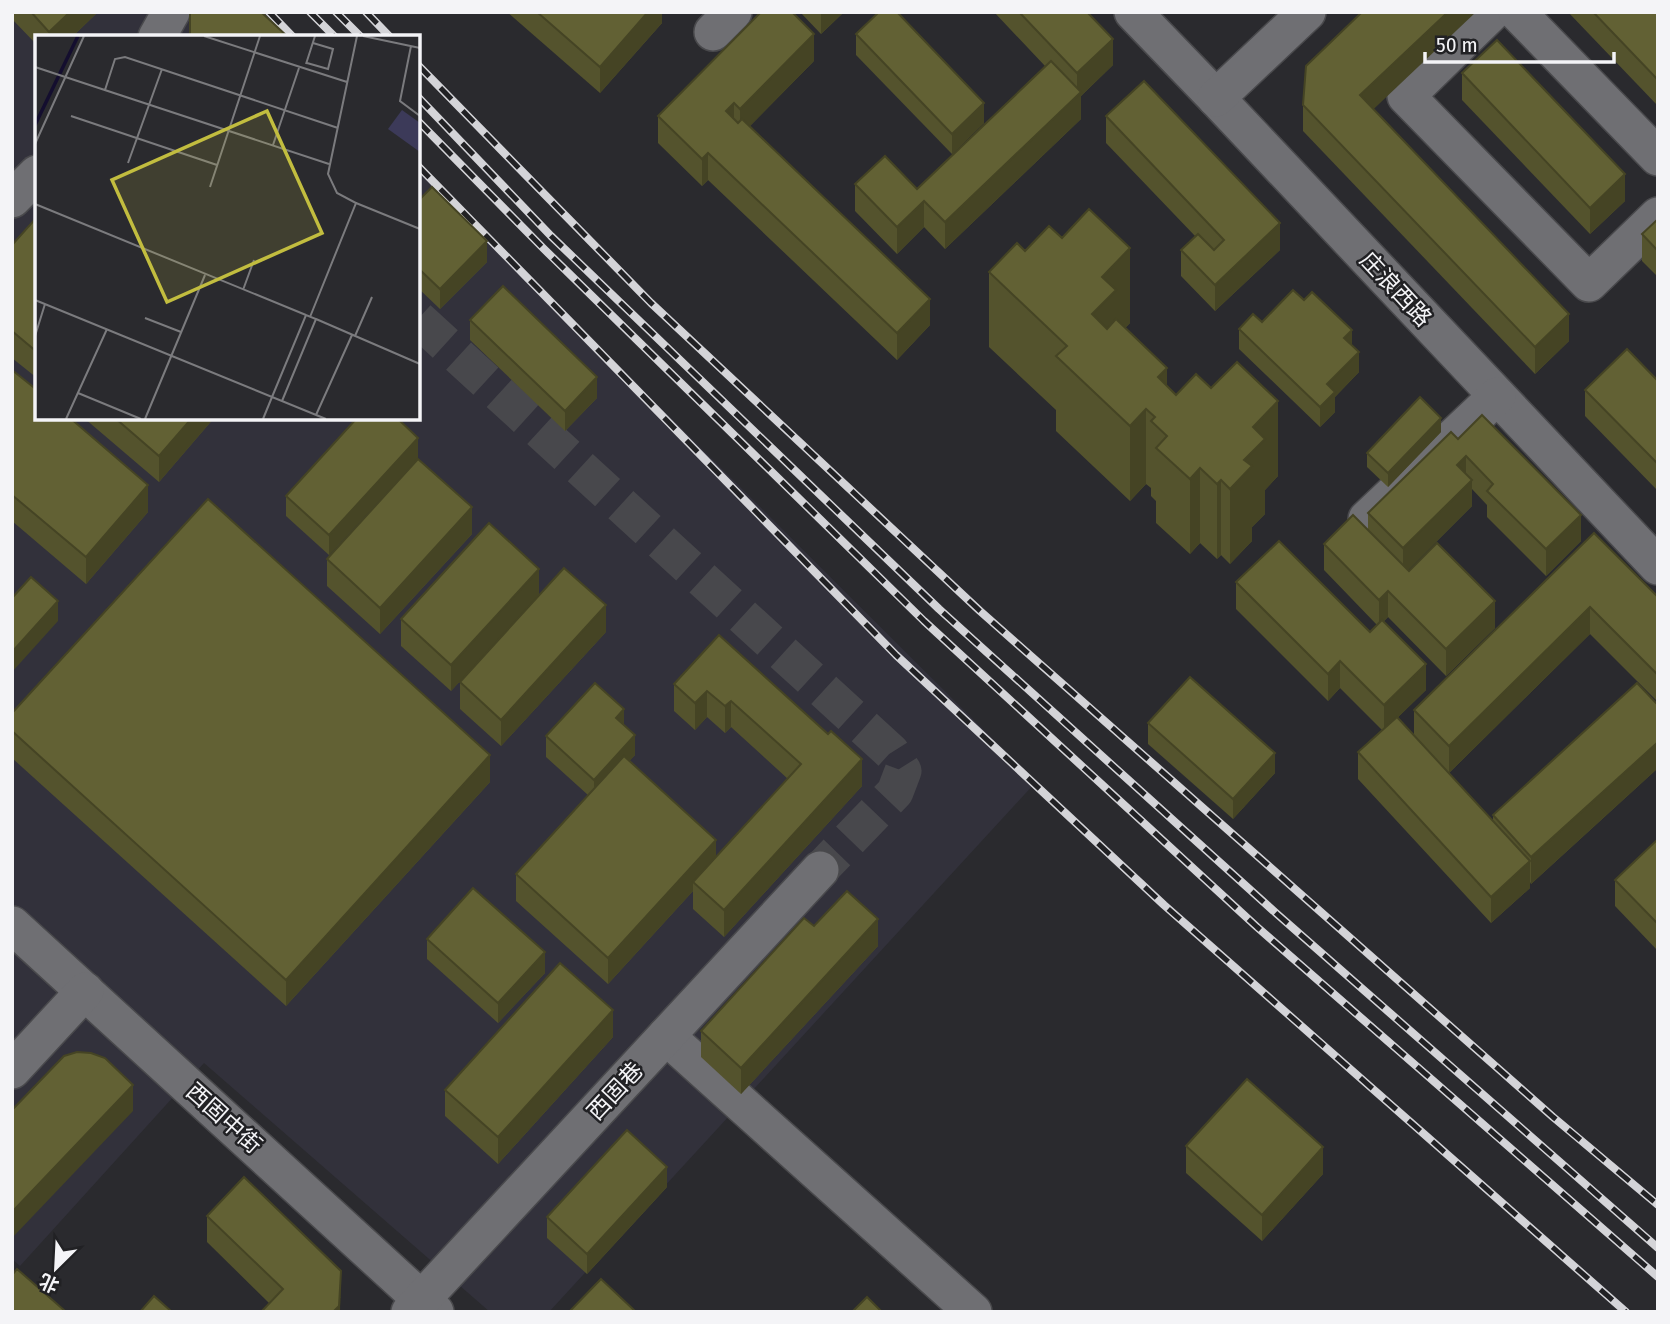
<svg xmlns="http://www.w3.org/2000/svg" width="1670" height="1324" font-family="'Fira Sans Condensed','Noto Sans SC',sans-serif">
  <rect width="100%" height="100%" fill="#2a2a2e"/>
  <polygon fill="#32313b" points="12,12 265,12 289,37 37,37 37,418 418,418 418,166 1036,782 549,1312 490,1312 204,1063 20,1266 12,1259"/>
  <g fill="none" stroke-linecap="round" stroke-linejoin="round">
    <polyline stroke="#48484c" stroke-width="37" stroke-dasharray="37 18" stroke-linecap="butt" points="418,319 891,752 903,771 895,792 820,870"/>
    <defs>
      <g id="minor">
        <polyline points="1133,12 1216,98 1658,566"/>
        <polyline points="1492,12 1406,96 1589,283 1658,216"/>
        <polyline points="1517,12 1658,157"/>
        <polyline points="713,32 733,12"/>
        <polyline points="157,37 171,12"/>
        <polyline points="1216,98 1307,12"/>
        <polyline points="12,199 37,174"/>
        <polyline points="1367,519 1497,396"/>
        <polyline points="12,925 435,1312"/>
        <polyline points="666,1036 973,1312"/>
        <polyline points="12,1070 85,991"/>
        <polyline points="410,1312 820,870"/>
      </g>
    </defs>
    <use href="#minor" stroke="#49494c" stroke-width="40"/>
    <use href="#minor" stroke="#6f6f73" stroke-width="37"/>
    <defs>
      <g id="rail">
        <polyline points="269,12 293,37"/>
        <polyline points="310,12 335,37"/>
        <polyline points="336,12 361,37"/>
        <polyline points="366,12 390,37"/>
        <polyline points="418,65 651,303 980,611 1553,1117 1658,1205"/>
        <polyline points="418,97 551,236 939,609 1277,914 1658,1248"/>
        <polyline points="418,121 544,249 924,621 1257,927 1658,1277"/>
        <polyline points="418,166 896,655 1164,905 1626,1312"/>
      </g>
    </defs>
    <use href="#rail" stroke="#d4d4d8" stroke-width="8"/>
    <use href="#rail" stroke="#212124" stroke-width="5" stroke-dasharray="16" stroke-linecap="butt"/>
  </g>
  <g fill="#54532d">
    <polygon points="12,12 98,12 72,37 37,37 37,45 12,19"/>
    <polygon points="507,12 662,12 662,23 600,93"/>
    <polygon points="800,12 844,12 821,34"/>
    <polygon points="994,12 1087,12 1113,65 1081,96 1081,119 945,249 924,227 897,254 855,211 855,184 917,189 1045,66"/>
    <polygon points="1568,12 1658,12 1658,106"/>
    <polygon points="856,34 984,123 952,154 856,55"/>
    <polygon points="814,61 750,126 930,325 897,360 708,180 702,186 658,143 658,116"/>
    <polygon points="1462,73 1625,201 1590,234 1462,100"/>
    <polygon points="1303,105 1373,109 1569,341 1535,374 1303,131"/>
    <polygon points="1106,116 1280,250 1215,311 1181,276 1181,250 1195,236 1106,143"/>
    <polygon points="418,201 487,262 440,309 418,288"/>
    <polygon points="37,217 37,378 12,358 12,245"/>
    <polygon points="1658,219 1658,277 1642,261 1642,234"/>
    <polygon points="989,272 1130,323 1125,328 1167,386 1176,395 1278,476 1265,490 1265,514 1252,527 1252,541 1230,564 1221,555 1217,559 1200,543 1190,554 1156,523 1156,501 1151,496 1151,488 1146,484 1130,501 1056,431 1056,410 989,347"/>
    <polygon points="470,320 597,398 565,431 470,340"/>
    <polygon points="1262,322 1352,346 1359,372 1335,397 1335,412 1320,427 1239,349 1239,329"/>
    <polygon points="12,370 148,512 86,584 12,521"/>
    <polygon points="1658,381 1658,491 1585,416 1585,390"/>
    <polygon points="84,418 214,418 159,482"/>
    <polygon points="1441,432 1388,487 1367,467 1367,453"/>
    <polygon points="1458,439 1581,541 1546,576 1487,517 1487,505 1472,489 1472,506 1408,570 1495,628 1446,676 1388,617 1383,622 1426,690 1397,718 1414,736 1414,710 1594,533 1658,597 1658,702 1590,634 1449,773 1493,821 1493,815 1658,705 1658,768 1531,884 1530,882 1530,888 1491,923 1358,779 1358,752 1382,730 1340,688 1328,701 1236,609 1236,582 1370,632 1377,625 1324,570 1324,544 1368,530 1368,513"/>
    <polygon points="418,458 329,555 286,516 286,496"/>
    <polygon points="472,534 380,634 327,586 327,559"/>
    <polygon points="539,595 451,691 401,646 401,619"/>
    <polygon points="606,632 501,746 460,709 460,682"/>
    <polygon points="719,635 862,786 724,937 693,909 693,891 608,984 516,901 516,874 588,795 546,757 546,736 624,725 635,755 629,761 716,858 788,779 731,727 725,733 707,717 695,730 674,711 674,684"/>
    <polygon points="12,713 490,782 286,1006 12,758"/>
    <polygon points="1148,723 1275,773 1233,819 1148,744"/>
    <polygon points="1658,839 1658,951 1615,906 1615,880"/>
    <polygon points="814,926 878,946 741,1094 701,1057 701,1031"/>
    <polygon points="427,939 545,973 498,1023 427,959"/>
    <polygon points="613,1037 498,1164 445,1116 445,1090"/>
    <polygon points="1186,1146 1323,1174 1262,1241 1186,1173"/>
    <polygon points="667,1187 587,1274 547,1238 547,1217"/>
    <polygon points="207,1216 341,1298 269,1303 207,1242"/>
  </g>
  <g fill="#454424">
    <polygon points="70,12 98,12 72,37 49,37 49,32"/>
    <polygon points="648,12 662,12 662,23 600,93 600,67"/>
    <polygon points="821,12 844,12 821,34"/>
    <polygon points="1448,12 1476,12 1360,122 1360,95"/>
    <polygon points="814,34 814,61 740,136 740,109"/>
    <polygon points="1113,39 1113,65 1081,96 1081,119 945,249 945,222 1077,95 1077,73"/>
    <polygon points="734,103 734,130 726,111"/>
    <polygon points="984,103 984,123 952,154 952,134"/>
    <polygon points="708,153 708,180 702,186 702,159"/>
    <polygon points="1625,174 1625,201 1590,234 1590,208"/>
    <polygon points="924,201 924,227 897,254 897,227"/>
    <polygon points="1280,223 1280,250 1215,311 1215,285"/>
    <polygon points="487,241 487,262 440,309 440,289"/>
    <polygon points="1130,248 1130,323 1116,338 1092,314 1102,277"/>
    <polygon points="930,299 930,325 897,360 897,333"/>
    <polygon points="1569,314 1569,341 1535,374 1535,347"/>
    <polygon points="1352,330 1352,350 1344,338"/>
    <polygon points="1359,352 1359,372 1335,397 1335,412 1320,427 1320,407 1327,384"/>
    <polygon points="1167,368 1167,436 1158,377"/>
    <polygon points="597,377 597,398 565,431 565,411"/>
    <polygon points="1278,401 1278,476 1265,490 1265,514 1252,527 1252,541 1230,564 1230,489 1244,460 1253,427"/>
    <polygon points="1146,409 1146,484 1130,501 1130,426"/>
    <polygon points="192,418 214,418 159,482 159,456"/>
    <polygon points="1441,418 1441,432 1388,487 1388,473"/>
    <polygon points="418,438 418,458 329,555 329,535"/>
    <polygon points="1466,456 1466,483 1457,465"/>
    <polygon points="1200,468 1200,543 1190,554 1190,479"/>
    <polygon points="1221,480 1221,555 1217,559 1217,484"/>
    <polygon points="1472,480 1472,506 1403,575 1403,548"/>
    <polygon points="148,485 148,512 86,584 86,557"/>
    <polygon points="472,507 472,534 380,634 380,608"/>
    <polygon points="1581,515 1581,541 1546,576 1546,549"/>
    <polygon points="539,569 539,595 451,691 451,665"/>
    <polygon points="1388,591 1388,617 1379,626 1379,600"/>
    <polygon points="58,601 58,621 12,672 12,652"/>
    <polygon points="1495,601 1495,628 1446,676 1446,649"/>
    <polygon points="606,605 606,632 501,746 501,720"/>
    <polygon points="1590,607 1590,634 1449,773 1449,746"/>
    <polygon points="1340,661 1340,688 1328,701 1328,674"/>
    <polygon points="1426,664 1426,690 1384,731 1384,705"/>
    <polygon points="707,691 707,717 695,730 695,703"/>
    <polygon points="731,701 731,727 725,733 725,706"/>
    <polygon points="624,709 624,729 616,718"/>
    <polygon points="635,735 635,755 594,801 594,780"/>
    <polygon points="1658,742 1658,768 1531,884 1531,857"/>
    <polygon points="1275,753 1275,773 1233,819 1233,799"/>
    <polygon points="490,755 490,782 286,1006 286,980"/>
    <polygon points="862,759 862,786 724,937 724,910"/>
    <polygon points="716,840 716,866 693,882 693,891 608,984 608,958"/>
    <polygon points="1530,861 1530,888 1491,923 1491,897"/>
    <polygon points="878,919 878,946 741,1094 741,1068"/>
    <polygon points="545,952 545,973 498,1023 498,1003"/>
    <polygon points="613,1010 613,1037 498,1164 498,1137"/>
    <polygon points="133,1085 133,1111 12,1238 12,1212"/>
    <polygon points="1323,1147 1323,1174 1262,1241 1262,1215"/>
    <polygon points="667,1167 667,1187 587,1274 587,1254"/>
    <polygon points="341,1271 340,1312 333,1312"/>
  </g>
  <g fill="#626134" stroke="#454424" stroke-width="2">
    <polygon points="31,12 70,12 49,32"/>
    <polygon points="190,12 261,12 288,37 190,37"/>
    <polygon points="537,12 648,12 600,67"/>
    <polygon points="761,12 792,12 814,34 740,109 734,103 726,111 738,123 742,119 930,299 897,333 708,153 702,159 658,116"/>
    <polygon points="879,12 897,12 984,103 952,134 856,34"/>
    <polygon points="1019,12 1087,12 1113,39 1077,73"/>
    <polygon points="1362,12 1448,12 1360,95 1569,314 1535,347 1303,105 1306,66"/>
    <polygon points="1593,12 1658,12 1658,80"/>
    <polygon points="1497,40 1625,174 1590,208 1462,73"/>
    <polygon points="1051,61 1081,92 945,222 924,201 897,227 855,184 885,156 917,189"/>
    <polygon points="1144,81 1280,223 1215,285 1181,250 1198,234 1214,250 1224,240 1106,116"/>
    <polygon points="432,187 487,241 440,289 418,268 418,201"/>
    <polygon points="1089,209 1130,248 1102,277 1116,290 1092,314 1107,329 1116,319 1167,368 1158,377 1176,395 1196,374 1211,388 1237,362 1278,401 1253,427 1265,439 1244,460 1252,466 1230,489 1221,480 1217,484 1200,468 1190,479 1156,448 1167,436 1151,421 1155,417 1146,409 1130,426 1056,356 1067,346 989,272 1017,243 1025,251 1049,226 1062,238"/>
    <polygon points="37,217 37,352 12,331 12,245"/>
    <polygon points="1658,219 1658,251 1642,234"/>
    <polygon points="503,286 597,377 565,411 470,320"/>
    <polygon points="1293,290 1304,300 1312,292 1352,330 1344,338 1359,352 1327,384 1335,392 1320,407 1239,329 1253,314 1262,322"/>
    <polygon points="1627,349 1658,381 1658,464 1585,390"/>
    <polygon points="12,370 37,390 37,418 70,418 148,485 86,557 12,495"/>
    <polygon points="1420,397 1441,418 1388,473 1367,453"/>
    <polygon points="1482,415 1581,515 1546,549 1487,491 1493,484 1466,456 1457,465 1472,480 1403,548 1368,513 1451,432 1458,439"/>
    <polygon points="115,418 192,418 159,456"/>
    <polygon points="357,418 397,418 418,438 329,535 286,496"/>
    <polygon points="418,459 472,507 380,608 327,559"/>
    <polygon points="208,499 490,755 286,980 12,731 12,713"/>
    <polygon points="1353,515 1409,571 1437,543 1495,601 1446,649 1388,591 1379,600 1324,544"/>
    <polygon points="489,523 539,569 451,665 401,619"/>
    <polygon points="1594,533 1658,597 1658,675 1590,607 1449,746 1414,710"/>
    <polygon points="1279,541 1370,632 1382,620 1426,664 1384,705 1340,661 1328,674 1236,582"/>
    <polygon points="564,568 606,605 501,720 460,682"/>
    <polygon points="31,577 58,601 12,652 12,598"/>
    <polygon points="719,635 828,734 831,731 862,759 724,910 693,882 801,764 731,701 725,706 707,691 695,703 674,684"/>
    <polygon points="1190,677 1275,753 1233,799 1148,723"/>
    <polygon points="595,683 624,709 616,718 635,735 594,780 546,736"/>
    <polygon points="1637,683 1658,705 1658,742 1531,857 1493,815"/>
    <polygon points="1397,717 1530,861 1491,897 1358,752"/>
    <polygon points="624,756 716,840 608,958 516,874"/>
    <polygon points="1658,839 1658,924 1615,880"/>
    <polygon points="473,888 545,952 498,1003 427,939"/>
    <polygon points="847,891 878,919 741,1068 701,1031 804,918 814,926"/>
    <polygon points="560,963 613,1010 498,1137 445,1090"/>
    <polygon points="77,1052 91,1053 105,1058 133,1085 12,1212 12,1110 64,1056"/>
    <polygon points="1247,1079 1323,1147 1262,1215 1186,1146"/>
    <polygon points="627,1130 667,1167 587,1254 547,1217"/>
    <polygon points="244,1177 341,1271 339,1306 333,1312 261,1312 283,1289 207,1216"/>
    <polygon points="17,1269 65,1311 64,1312 12,1312 12,1275"/>
    <polygon points="601,1279 636,1312 569,1312"/>
    <polygon points="154,1296 172,1312 140,1312"/>
    <polygon points="867,1297 882,1312 852,1312"/>
  </g>
  <g text-anchor="middle" dominant-baseline="central" stroke-width="5" stroke-linejoin="round" paint-order="stroke">
    <g font-size="23" fill="#f4f4f7" stroke="#212124">
      <text transform="translate(1396 289) rotate(47)">庄浪西路</text>
      <text transform="translate(615 1091) rotate(-47)">西固巷</text>
      <text transform="translate(224 1118) rotate(42)">西固中街</text>
    </g>
  </g>
  <g transform="translate(35 35)">
    <rect width="385" height="385" fill="#2a2a2e"/>
    <path d="M367 75 385 88V117L353 94Z" fill="#3c3a59"/>
    <path fill="none" stroke="#140e2f" stroke-width="3.5" d="M0 90 43 1"/>
    <path fill="none" stroke="#7b7b7e" stroke-width="2" d="M169 1 312 47M328 1 385 13M376 11 365 66 385 81M272 28 293 34 298 14 278 8M271 29 280 1M0 32 294 129M70 55 80 24 90 22 303 93M36 81 182 130M0 109 49 1M238 110 264 33M93 128 127 34M175 152 225 1M321 168 385 194M0 169 271 280M208 255 219 225M0 265 291 384M275 282 321 168 302 158 293 139 322 1M110 283 146 297M281 284 385 329M0 301 10 269M320 301 337 262M43 358 106 384M237 362 271 280 281 284 247 366M281 380 317 300M31 384 72 294M110 384 170 240M228 384 237 362"/>
    <path fill="#c2bd3f" fill-opacity="0.15" stroke="#c2bd3f" stroke-width="3.5" d="M232 76 287 198 132 267 77 145Z"/>
    <rect width="385" height="385" fill="none" stroke="#f4f4f7" stroke-width="3.5"/>
  </g>
  <rect width="1670" height="1324" fill="none" stroke="#f4f4f7" stroke-width="28"/>
  <g transform="translate(56 1268) rotate(204)" stroke="#212124" stroke-width="5" paint-order="stroke">
  <path d="M0-5L12 26L0 18L-12 26Z" fill="#f4f4f7"/>
  <text y="-10" font-size="19" font-weight="bold" text-anchor="middle" fill="#f4f4f7">北</text>
  </g>
  <path d="M1425 52v10h189v-10" fill="none" stroke="#f4f4f7" stroke-width="3.5"/>
  <text x="1436" y="52" font-size="21" fill="#f4f4f7" stroke="#212124" stroke-width="5" paint-order="stroke">50 m</text>
</svg>
